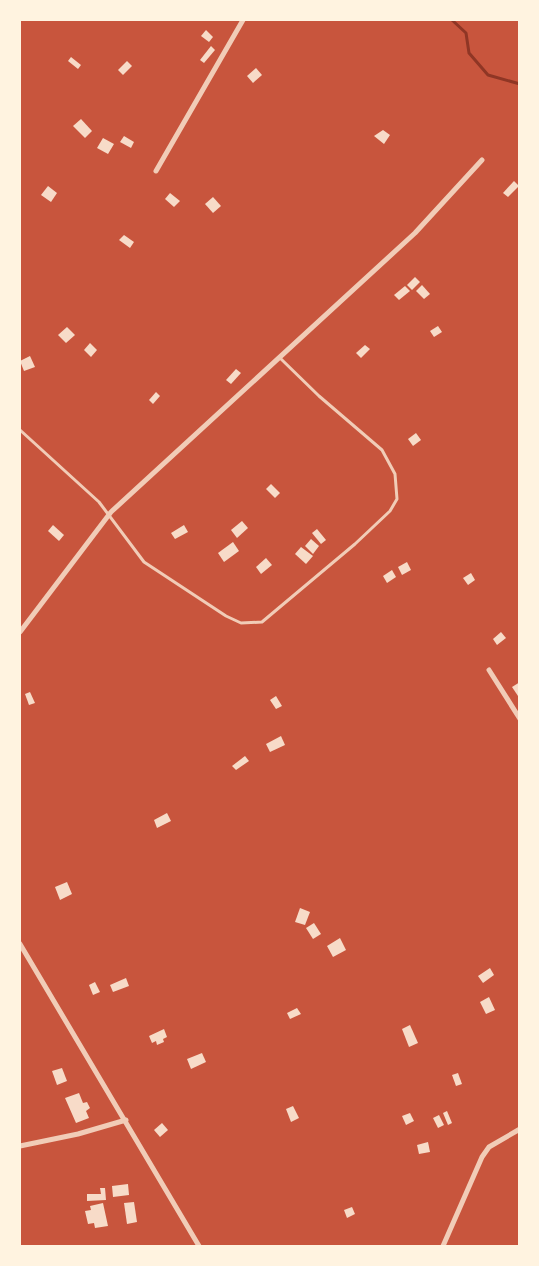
<svg xmlns="http://www.w3.org/2000/svg" width="539" height="1266" font-family="Lato,sans-serif">
  <rect width="100%" height="100%" fill="#c8553d"/>
  <g fill="none" stroke-linecap="round" stroke-linejoin="round">
    <polyline stroke="#8f3625" stroke-width="3" points="452,20 466,33 469,53 488,75 520,84"/>
  </g>
  <g fill="#f7dbc8">
    <polygon points="206,30 213,37 209,42 201,36"/>
    <polygon points="211,46 215,50 204,63 200,60"/>
    <polygon points="71,57 81,65 78,69 68,61"/>
    <polygon points="127,61 132,66 123,75 118,70"/>
    <polygon points="256,68 262,75 253,83 247,76"/>
    <polygon points="81,119 92,131 85,138 73,126"/>
    <polygon points="383,130 390,135 384,144 374,136"/>
    <polygon points="124,136 134,142 131,148 120,142"/>
    <polygon points="103,138 114,144 108,154 97,148"/>
    <polygon points="514,181 519,186 508,197 503,193"/>
    <polygon points="48,186 57,193 51,202 41,195"/>
    <polygon points="170,193 180,201 174,207 165,199"/>
    <polygon points="213,197 221,206 213,213 205,204"/>
    <polygon points="124,235 134,242 130,248 119,240"/>
    <polygon points="415,277 420,282 412,290 407,285"/>
    <polygon points="422,285 430,294 424,299 416,291"/>
    <polygon points="405,286 410,291 399,300 394,295"/>
    <polygon points="438,326 442,332 434,337 430,331"/>
    <polygon points="67,327 75,335 66,343 58,335"/>
    <polygon points="90,343 97,350 91,357 84,350"/>
    <polygon points="365,345 370,349 361,358 356,353"/>
    <polygon points="30,356 35,367 24,371 20,361"/>
    <polygon points="236,369 241,373 231,384 226,380"/>
    <polygon points="156,392 160,396 153,404 149,400"/>
    <polygon points="416,433 421,440 413,446 408,439"/>
    <polygon points="271,484 280,493 275,498 266,489"/>
    <polygon points="242,521 248,528 237,538 231,530"/>
    <polygon points="53,525 64,535 59,541 48,531"/>
    <polygon points="184,525 188,532 175,539 171,533"/>
    <polygon points="317,529 326,540 321,544 312,533"/>
    <polygon points="311,539 319,546 313,554 305,546"/>
    <polygon points="233,542 239,551 224,562 218,553"/>
    <polygon points="301,547 313,556 306,564 295,554"/>
    <polygon points="266,558 272,565 261,574 256,567"/>
    <polygon points="407,562 411,570 402,575 398,567"/>
    <polygon points="392,570 396,577 387,583 383,576"/>
    <polygon points="471,573 475,580 468,585 463,578"/>
    <polygon points="501,632 506,638 497,645 493,639"/>
    <polygon points="520,682 520,695 518,696 512,687"/>
    <polygon points="30,692 35,703 29,705 25,694"/>
    <polygon points="276,696 282,706 276,709 270,700"/>
    <polygon points="281,736 285,745 270,752 266,744"/>
    <polygon points="245,756 249,761 236,770 232,766"/>
    <polygon points="167,813 171,821 157,828 154,820"/>
    <polygon points="67,882 72,894 60,900 55,887"/>
    <polygon points="300,908 310,912 305,925 295,922"/>
    <polygon points="314,923 321,934 313,939 306,928"/>
    <polygon points="340,938 346,950 333,957 327,946"/>
    <polygon points="490,968 494,975 483,983 478,976"/>
    <polygon points="126,978 129,986 113,992 110,985"/>
    <polygon points="95,982 100,992 93,995 89,985"/>
    <polygon points="489,997 495,1010 486,1014 480,1002"/>
    <polygon points="297,1008 301,1014 290,1019 287,1013"/>
    <polygon points="410,1025 418,1043 409,1047 402,1029"/>
    <polygon points="164,1029 167,1037 163,1039 164,1042 157,1045 156,1041 152,1043 149,1036"/>
    <polygon points="202,1053 206,1062 191,1069 187,1059"/>
    <polygon points="62,1068 67,1081 57,1085 52,1071"/>
    <polygon points="458,1073 462,1084 456,1086 452,1075"/>
    <polygon points="79,1093 83,1103 87,1102 90,1108 86,1111 89,1118 76,1123 65,1098"/>
    <polygon points="293,1106 299,1118 291,1122 286,1109"/>
    <polygon points="447,1111 452,1123 448,1125 443,1113"/>
    <polygon points="410,1113 414,1121 406,1125 402,1116"/>
    <polygon points="439,1115 444,1125 438,1128 433,1118"/>
    <polygon points="162,1123 168,1130 160,1137 154,1130"/>
    <polygon points="428,1142 430,1152 419,1154 417,1145"/>
    <polygon points="128,1184 129,1195 113,1197 112,1186"/>
    <polygon points="100,1188 105,1188 106,1200 87,1201 87,1194 101,1194"/>
    <polygon points="134,1202 137,1222 127,1224 124,1203"/>
    <polygon points="103,1203 108,1226 95,1228 94,1223 88,1224 85,1211 91,1210 90,1206"/>
    <polygon points="352,1207 355,1214 347,1218 344,1210"/>
  </g>
  <g fill="none" stroke-linecap="round" stroke-linejoin="round">
    <polyline stroke="#f1ccb7" stroke-width="3" points="20,430 99,502 144,562 226,616 241,623 262,622 355,544 390,511 397,499 395,474 382,450 319,396 280,358"/>
    <g stroke="#f1ccb7" stroke-width="5">
      <polyline points="156,171 243,20"/>
      <polyline points="20,632 111,512 415,233 482,160"/>
      <polyline points="489,670 520,719"/>
      <polyline points="20,944 199,1246"/>
      <polyline points="20,1146 78,1134 126,1120"/>
      <polyline points="443,1246 482,1157 489,1147 520,1129"/>
    </g>
  </g>
  <rect width="539" height="1266" fill="none" stroke="#fff3e0" stroke-width="42"/>
</svg>
